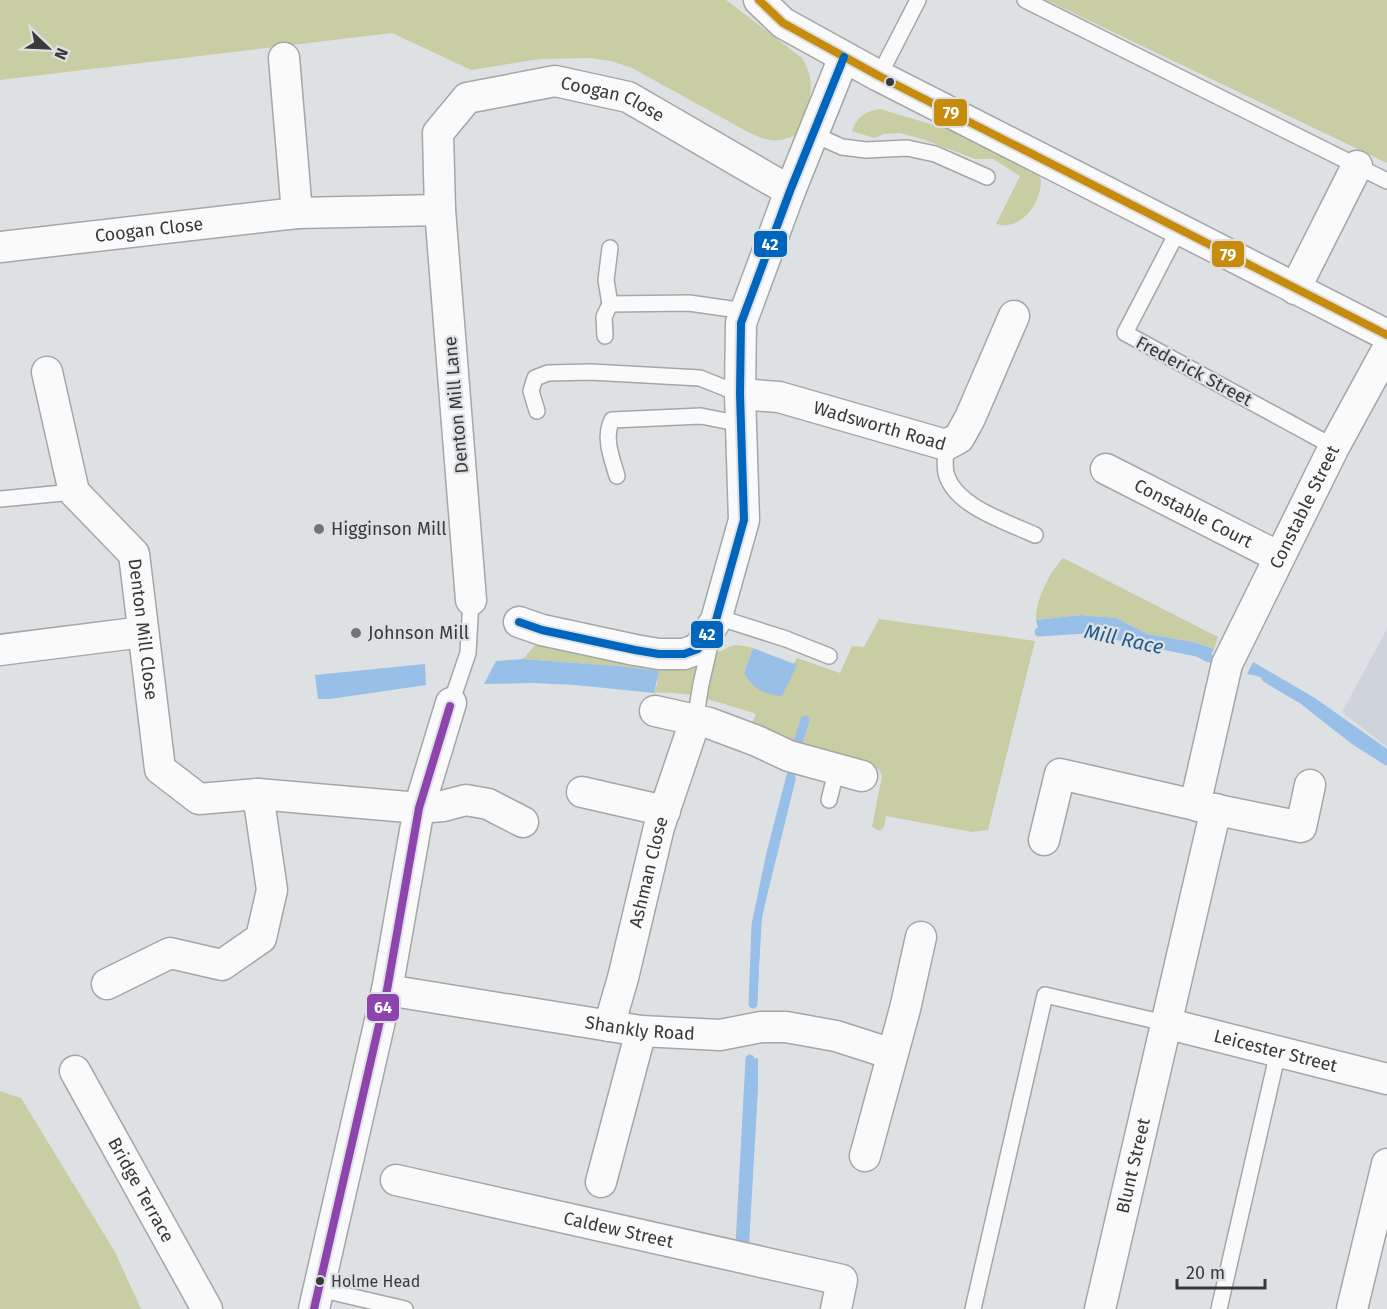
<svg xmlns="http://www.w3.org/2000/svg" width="1387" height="1309" font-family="'Fira Sans',sans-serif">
  <rect width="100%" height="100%" fill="#dee1e3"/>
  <polygon fill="#ced4da" points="1387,629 1387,747 1342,712"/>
  <g fill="#c8cda4">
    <path d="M0 0H726L802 58C820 88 807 105 796 135 774 144 768 141 748 132L632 68 611 61 590 58 540 59 471 70 392 33 0 80Z"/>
    <polygon points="1046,0 1387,0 1387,163"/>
    <path d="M880 109 971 136 1036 166C1037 171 1040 176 1041 180 1041 204 1021 231 996 224L1020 176 993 159H975L922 139 900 133 884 134 874 138 852 131C857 117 865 111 880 109Z"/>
    <path d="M1063 558 1218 637 1214 649 1193 642 1148 634 1116 618 1081 615 1036 620C1036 599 1049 573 1063 558Z"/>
    <path d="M879 619 1035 641 988 830 972 832 886 816 884 827 879 831 872 827 882 776 879 769 833 755 808 753 750 726 756 715 754 713C721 704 688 690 654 693L658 681 617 666 523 659 542 637 710 655C732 649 727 641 753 648L744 673 797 665 793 664 797 658 840 673 852 646 864 647Z"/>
    <polygon points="0,1091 21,1098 115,1252 141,1309 0,1309"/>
  </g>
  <g fill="#98bfe8">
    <polygon points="1081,615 1116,618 1148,634 1193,642 1214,649 1209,658 1197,652 1086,629 1039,632 1036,620"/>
    <path d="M753 648 797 665 782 696C762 694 754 689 744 673Z"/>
    <polygon points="523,659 617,666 659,671 654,693 575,685 532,683 484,684 496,661"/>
    <path d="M1253 662 1315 698 1387 749V761C1368 749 1350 738 1332 724 1306 704 1280 679 1247 674Z"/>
    <polygon points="425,664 426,685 330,699 318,699 315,675"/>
    <polygon points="791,776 796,778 762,916 757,1003 753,1004 756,925 771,853"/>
    <polygon points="758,1058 758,1089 749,1245 740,1245 750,1059"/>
  </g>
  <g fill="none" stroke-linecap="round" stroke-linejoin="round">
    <g stroke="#98bfe8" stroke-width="9">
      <polyline points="1039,632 1086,629 1197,652 1209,658"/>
      <polyline points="1266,678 1303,700 1354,740 1387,761"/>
      <polyline points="799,739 805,720"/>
      <polyline points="753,1004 756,925 771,853 791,776"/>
      <polyline points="740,1245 750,1059"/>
    </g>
    <defs>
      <g id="lane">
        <polyline points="1025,0 1387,181"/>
        <polyline points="879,76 918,0"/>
        <polyline points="813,134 842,147 866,150 907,148 935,154 987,177"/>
        <polyline points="1179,229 1125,333 1334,447"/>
        <polyline points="610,248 606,280 610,304 689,303 745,311"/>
        <polyline points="605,336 604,317 610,304"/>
        <polyline points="537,411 531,391 535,378 548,373 591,372 700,378 740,394"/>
        <path d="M946 445C946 453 944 464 946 473 954 506 1007 522 1035 535"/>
        <path d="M617 476C612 458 603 438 612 420L701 416 741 424"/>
        <polyline points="0,499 74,492"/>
        <polyline points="717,617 786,639 829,656"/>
        <polyline points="451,703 468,653 471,600"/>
        <polyline points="695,721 701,684 711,641"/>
        <polyline points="829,800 837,768"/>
        <polyline points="319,1289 405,1309"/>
        <polyline points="973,1309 1045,995 1165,1023"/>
        <polyline points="1219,1309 1278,1052"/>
      </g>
      <g id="street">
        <polyline points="759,0 783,23 879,76 1387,335"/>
        <polyline points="284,58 297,213"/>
        <path id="s1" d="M0 247 297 213 440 210"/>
        <polyline points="1295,289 1357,166"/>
        <path id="s2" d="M47 372 74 492 134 554 160 769 199 799 258 794 419 808 443 806 466 800 488 804 523 822"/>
        <path id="s3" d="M740 394 779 397 946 445 959 438 970 418 1014 316"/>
        <path id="s4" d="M1106 469 1279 557"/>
        <path id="s5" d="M471 600 440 210 438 133 467 98 555 81 628 97 790 191"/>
        <polyline points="519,622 542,630 635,650 659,654 684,654 698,649 716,620 744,520 740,394 741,323 790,191 844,57"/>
        <polyline points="0,650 143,632"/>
        <polyline points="655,711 709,723 757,741 789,756 862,776"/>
        <polyline points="582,792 665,811"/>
        <polyline points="1198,806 1301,827 1310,785"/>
        <path id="s6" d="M1044 840 1060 774 1195 805 1227 664 1334 447 1387 350"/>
        <polyline points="107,984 170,953 222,965 261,938 272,890 258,794"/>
        <path id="s7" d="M387 990 641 1031 720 1035 761 1027H786L836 1036 892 1054"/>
        <path id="s8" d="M1165 1023 1387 1079"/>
        <path id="s9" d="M609 1026 623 978 659 827 695 721"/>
        <path id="s10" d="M75 1071 207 1309"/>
        <polyline points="865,1156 905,1009 921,937"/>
        <path id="s11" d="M396 1180 842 1280 836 1309"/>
        <polyline points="601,1182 641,1031"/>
        <polyline points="314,1309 387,990 419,808 451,703"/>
        <path id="s12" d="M1100 1309 1216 809"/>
        <polyline points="1352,1309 1387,1164"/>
      </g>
    </defs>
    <use href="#lane" stroke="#a4a6a7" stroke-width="18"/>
    <use href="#street" stroke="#a4a6a7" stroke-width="33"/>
    <use href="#lane" stroke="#fafafb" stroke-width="15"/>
    <use href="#street" stroke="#fafafb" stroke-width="30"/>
    <defs>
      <polyline id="bus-1" points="759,0 783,23 879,76 1387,335"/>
      <polyline id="bus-2" points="519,622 542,630 635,650 659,654 684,654 698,649 716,620 744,520 740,394 741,323 790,191 844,57"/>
      <polyline id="bus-3" points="314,1309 387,990 419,808 450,706"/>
    </defs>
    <use href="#bus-1" stroke="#dde1e4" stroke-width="12"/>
    <use href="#bus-2" stroke="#dde1e4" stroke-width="12"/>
    <use href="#bus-3" stroke="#dde1e4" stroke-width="12"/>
    <use href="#bus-1" stroke="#c78b0e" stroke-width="8"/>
    <use href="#bus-2" stroke="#0065bd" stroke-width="8"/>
    <use href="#bus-3" stroke="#8e44ad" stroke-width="8"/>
  </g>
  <g fill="#38393a" stroke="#dde1e4" stroke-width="2">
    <circle cx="890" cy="82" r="5"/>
    <circle cx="320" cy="1281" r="5"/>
  </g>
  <g fill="#727475" stroke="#dde1e4" stroke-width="2">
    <circle cx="319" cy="529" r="6"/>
    <circle cx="356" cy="633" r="6"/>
  </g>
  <g text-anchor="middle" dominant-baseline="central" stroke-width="4.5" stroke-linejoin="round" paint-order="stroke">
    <g font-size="16" fill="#38393a" stroke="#dde1e4" text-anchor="start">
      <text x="331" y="1281">Holme Head</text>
    </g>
    <g font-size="18" fill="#38393a" stroke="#dde1e4">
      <text stroke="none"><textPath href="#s5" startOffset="664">Coogan Close</textPath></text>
      <text stroke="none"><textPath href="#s1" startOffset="150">Coogan Close</textPath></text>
      <text transform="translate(1194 371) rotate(28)">Frederick Street</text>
      <text transform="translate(456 405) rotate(-95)">Denton Mill Lane</text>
      <text stroke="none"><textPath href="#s3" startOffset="144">Wadsworth Road</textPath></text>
      <text stroke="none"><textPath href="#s6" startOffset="526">Constable Street</textPath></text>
      <text stroke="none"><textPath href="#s4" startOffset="98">Constable Court</textPath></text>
      <text stroke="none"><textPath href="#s2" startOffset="285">Denton Mill Close</textPath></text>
      <text stroke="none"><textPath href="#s9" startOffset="159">Ashman Close</textPath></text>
      <text stroke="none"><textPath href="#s7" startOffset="256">Shankly Road</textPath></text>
      <text stroke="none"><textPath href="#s8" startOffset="114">Leicester Street</textPath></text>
      <text stroke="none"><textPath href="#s12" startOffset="147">Blunt Street</textPath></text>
      <text stroke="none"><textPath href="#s10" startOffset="136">Bridge Terrace</textPath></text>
      <text stroke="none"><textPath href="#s11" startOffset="228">Caldew Street</textPath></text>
    </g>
    <g font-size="18" fill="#38393a" stroke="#dde1e4" text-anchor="start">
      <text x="331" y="529">Higginson Mill</text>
      <text x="368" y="633">Johnson Mill</text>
    </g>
    <g font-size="20" font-style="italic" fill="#20598e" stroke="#dde1e4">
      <text transform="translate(1124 639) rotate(12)">Mill Race</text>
    </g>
  </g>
  <g stroke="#dde1e4" stroke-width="2">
    <rect x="933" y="98" width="35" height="29" rx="6" fill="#c78b0e"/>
    <rect x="753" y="230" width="35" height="28" rx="6" fill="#0065bd"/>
    <rect x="1211" y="240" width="34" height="28" rx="6" fill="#c78b0e"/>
    <rect x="690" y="620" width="34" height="29" rx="6" fill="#0065bd"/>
    <rect x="366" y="993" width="34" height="29" rx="6" fill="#8e44ad"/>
  </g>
  <g font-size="16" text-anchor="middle" font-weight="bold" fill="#fff">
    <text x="951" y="118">79</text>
    <text x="770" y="250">42</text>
    <text x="1228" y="260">79</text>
    <text x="707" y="640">42</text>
    <text x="383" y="1013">64</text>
  </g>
  <g transform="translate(48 48) rotate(113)" stroke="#dde1e4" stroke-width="4.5" paint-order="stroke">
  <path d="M0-4.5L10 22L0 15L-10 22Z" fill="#38393a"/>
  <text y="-9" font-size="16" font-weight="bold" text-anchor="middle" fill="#38393a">N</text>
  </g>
  <path d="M1177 1279v9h88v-9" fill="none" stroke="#38393a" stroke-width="3"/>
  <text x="1186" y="1279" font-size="18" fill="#38393a" stroke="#dde1e4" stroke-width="4.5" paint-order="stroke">20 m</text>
</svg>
